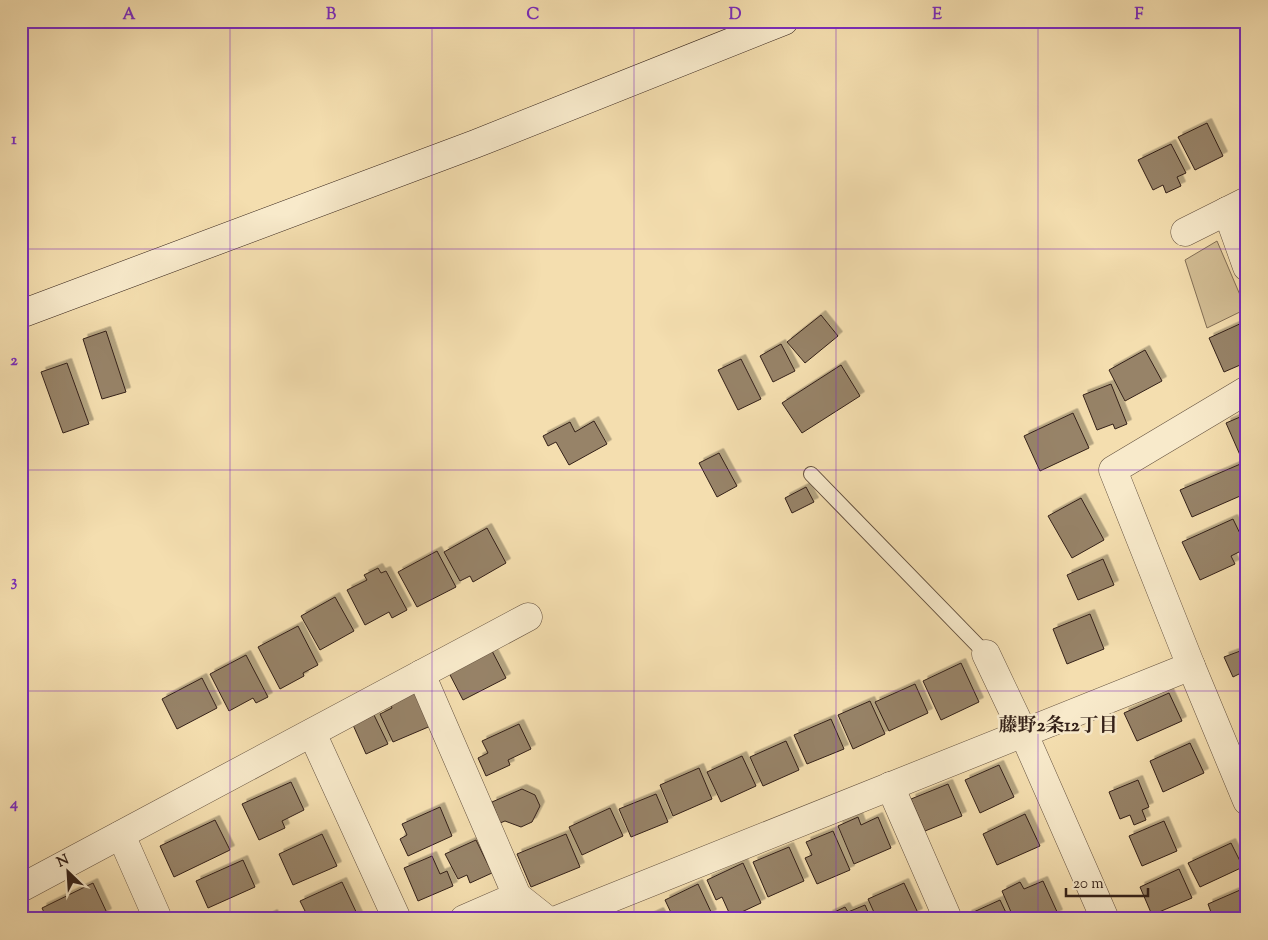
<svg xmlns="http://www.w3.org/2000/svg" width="1268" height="940" font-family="'Sorts Mill Goudy','Noto Serif JP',serif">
  <defs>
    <filter id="shadow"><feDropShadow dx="4.5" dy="-4.5" stdDeviation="0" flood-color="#0004"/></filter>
  </defs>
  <rect width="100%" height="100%" fill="#f4deaf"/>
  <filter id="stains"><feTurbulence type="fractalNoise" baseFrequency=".004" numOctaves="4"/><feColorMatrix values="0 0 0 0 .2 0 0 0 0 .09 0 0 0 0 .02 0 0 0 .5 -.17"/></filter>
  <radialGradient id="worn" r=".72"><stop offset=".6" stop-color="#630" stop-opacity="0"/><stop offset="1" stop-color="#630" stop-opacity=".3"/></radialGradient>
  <polygon fill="#d3be95" stroke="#836f56" points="1217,241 1246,309 1207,328 1185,260"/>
  <g fill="#978367" stroke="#332018" filter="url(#shadow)">
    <polygon points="1207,123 1223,156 1195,170 1178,137"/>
    <polygon points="1171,144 1186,173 1177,177 1181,186 1166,193 1163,185 1153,190 1138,160"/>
    <polygon points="821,315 838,336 805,363 787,342"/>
    <polygon points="1244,322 1247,329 1247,362 1224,372 1209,338"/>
    <polygon points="106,331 126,392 102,399 83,339"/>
    <polygon points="781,344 795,371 773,382 760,356"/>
    <polygon points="1145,350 1162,381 1125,401 1109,370"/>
    <polygon points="741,359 761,399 738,410 718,370"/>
    <polygon points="67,363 89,424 63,433 41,372"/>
    <polygon points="841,365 860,396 802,433 782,403"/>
    <polygon points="1111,384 1127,424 1115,429 1113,424 1097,430 1083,395"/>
    <polygon points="1073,413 1089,448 1040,471 1024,436"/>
    <polygon points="1247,414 1247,452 1240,455 1226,423"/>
    <polygon points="594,421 607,444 569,465 556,442 548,446 543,436 570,422 575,432"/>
    <polygon points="719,453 737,486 717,497 699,463"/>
    <polygon points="1245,462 1247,467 1247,493 1192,517 1180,490"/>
    <polygon points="806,487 814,502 792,513 785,498"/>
    <polygon points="1081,498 1104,540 1072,558 1048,516"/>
    <polygon points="1233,519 1247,548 1231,556 1235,564 1200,580 1182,542"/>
    <polygon points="487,528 506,563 473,582 470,576 460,581 444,552"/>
    <polygon points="437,551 456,587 417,607 398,572"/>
    <polygon points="1103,559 1114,585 1078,600 1067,575"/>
    <polygon points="378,568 381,573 386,571 407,610 392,618 389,612 365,625 347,590 367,580 364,575"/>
    <polygon points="335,597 354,631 320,650 301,616"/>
    <polygon points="1090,614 1104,649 1067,664 1053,629"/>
    <polygon points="298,626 318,665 303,673 304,676 280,689 258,647"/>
    <polygon points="1247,641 1247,685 1241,673 1233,677 1224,657 1243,650 1240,644"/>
    <polygon points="491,649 506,678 463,700 448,671"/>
    <polygon points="246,655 268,697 256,703 253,698 229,711 210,674"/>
    <polygon points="961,663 979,702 941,720 923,681"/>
    <polygon points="202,678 217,708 177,729 162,699"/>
    <polygon points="915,684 928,713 889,731 875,702"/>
    <polygon points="417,689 433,725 393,742 380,714 392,708 389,701"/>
    <polygon points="1169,693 1182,721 1137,741 1124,713"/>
    <polygon points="870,701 885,734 853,749 838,715"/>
    <polygon points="374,715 388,744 366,754 353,725"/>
    <polygon points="831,719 844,749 807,764 794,735"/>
    <polygon points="519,724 531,749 508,760 510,765 486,776 478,758 488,753 482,741"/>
    <polygon points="786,741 799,770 763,786 750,757"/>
    <polygon points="1190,743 1204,773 1163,792 1150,761"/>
    <polygon points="742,756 756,786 721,802 707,772"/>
    <polygon points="999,765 1014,797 980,813 965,780"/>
    <polygon points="699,768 712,799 673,816 660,785"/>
    <polygon points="1138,780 1149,807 1142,810 1146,820 1134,825 1130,815 1120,819 1109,792"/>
    <polygon points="291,782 304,810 282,821 285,828 259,840 242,804"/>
    <polygon points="948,784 962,816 925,831 911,799"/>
    <polygon points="522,789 535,795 540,806 532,822 521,827 505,821 500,823 492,802"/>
    <polygon points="656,794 668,822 631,837 619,809"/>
    <polygon points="440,807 452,836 408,856 400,839 407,835 402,824"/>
    <polygon points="610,808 623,836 582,855 569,827"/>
    <polygon points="1025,814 1040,846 997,865 983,834"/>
    <polygon points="858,817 861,825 878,817 891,848 854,864 838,826"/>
    <polygon points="215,820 230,850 174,877 160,846"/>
    <polygon points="1164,821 1177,851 1142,866 1129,836"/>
    <polygon points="833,831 850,870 817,884 805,858 812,855 806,842"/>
    <polygon points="322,834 337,866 293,885 279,854"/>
    <polygon points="566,834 580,867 531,887 517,854"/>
    <polygon points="476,840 492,873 470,883 467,875 458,879 445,854"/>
    <polygon points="1231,843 1243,867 1200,887 1188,863"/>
    <polygon points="789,847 804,881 768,897 753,862"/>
    <polygon points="432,856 440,874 447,871 453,886 418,901 404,868"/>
    <polygon points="243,860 255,887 208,908 196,881"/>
    <polygon points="743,863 761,903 731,917 722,897 716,900 707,880"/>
    <polygon points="1179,869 1192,898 1152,915 1140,887"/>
    <polygon points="1043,881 1058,914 1047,919 1014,919 1002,891 1020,882 1024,889"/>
    <polygon points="342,882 358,916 352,919 309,919 300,901"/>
    <polygon points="93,883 107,913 96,919 47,919 42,908"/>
    <polygon points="904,883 918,913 905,919 877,919 868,899"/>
    <polygon points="698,884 712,914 701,919 674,919 665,900"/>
    <polygon points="1247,887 1247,919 1204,919 1212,915 1208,904"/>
    <polygon points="1000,900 1009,919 969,919 967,915"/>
    <polygon points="865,905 871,919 829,919 828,915 845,907 848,912"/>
    <polygon points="659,912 663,919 644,919"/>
    <polygon points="273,914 274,919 263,919"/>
  </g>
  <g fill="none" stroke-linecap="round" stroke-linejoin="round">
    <defs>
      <polyline id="lane" points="811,474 986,654"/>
      <g id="street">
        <polyline points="1227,211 1247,267"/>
        <polyline points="1185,232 1247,201"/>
        <polyline points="986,654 1023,732 1105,919"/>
        <polyline points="1191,666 1113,470 1247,390"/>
        <polyline points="421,674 517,896 546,919"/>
        <polyline points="312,733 397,919"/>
        <polyline points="890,786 948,919"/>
        <polyline points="121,835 158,919"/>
        <polyline points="21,888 528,617"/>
        <polyline points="464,919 517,896"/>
        <polyline points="559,919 1191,666 1247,801"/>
      </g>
      <polyline id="secondary" points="21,314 475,144 784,21"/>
    </defs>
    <use href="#lane" stroke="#63503e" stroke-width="16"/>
    <use href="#street" stroke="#63503e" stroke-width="29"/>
    <use href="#secondary" stroke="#332018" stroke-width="29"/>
    <use href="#lane" stroke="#f8eacb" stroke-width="14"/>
    <use href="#street" stroke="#f8eacb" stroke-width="28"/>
    <use href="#secondary" stroke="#f8eacb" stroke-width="28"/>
  </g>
  <path fill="none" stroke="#7b2cbf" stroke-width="1" stroke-opacity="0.55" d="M230 21V919M432 21V919M634 21V919M836 21V919M1038 21V919M21 249H1247M21 470H1247M21 691H1247"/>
  <g text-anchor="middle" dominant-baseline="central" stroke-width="5" stroke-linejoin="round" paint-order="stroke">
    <g font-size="19" font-weight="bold" fill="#332018" stroke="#f8eacb">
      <text x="1058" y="726">藤野2条12丁目</text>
    </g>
  </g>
  <rect width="1268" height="940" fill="none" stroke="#f4deaf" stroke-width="55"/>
  <g transform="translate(68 872) rotate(335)" stroke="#f8eacb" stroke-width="4" paint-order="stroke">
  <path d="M0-4L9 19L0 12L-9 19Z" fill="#332018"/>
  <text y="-8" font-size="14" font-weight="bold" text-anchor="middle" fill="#332018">N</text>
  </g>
  <path d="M1066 888v8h82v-8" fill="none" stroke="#332018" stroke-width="2.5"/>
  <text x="1073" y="888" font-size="15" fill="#332018" stroke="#f8eacb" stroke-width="4" paint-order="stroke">20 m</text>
  <rect x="28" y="28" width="1212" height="884" fill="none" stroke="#7b2cbf" stroke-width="2"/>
  <g font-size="16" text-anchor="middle" font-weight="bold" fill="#7b2cbf">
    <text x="129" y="19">A</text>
    <text x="331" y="19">B</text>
    <text x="533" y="19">C</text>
    <text x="735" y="19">D</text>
    <text x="937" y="19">E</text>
    <text x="1139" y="19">F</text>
    <text x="14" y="144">1</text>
    <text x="14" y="365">2</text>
    <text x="14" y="586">3</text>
    <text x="14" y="808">4</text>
  </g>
  <rect width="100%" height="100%" filter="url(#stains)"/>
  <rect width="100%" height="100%" fill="url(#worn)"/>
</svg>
